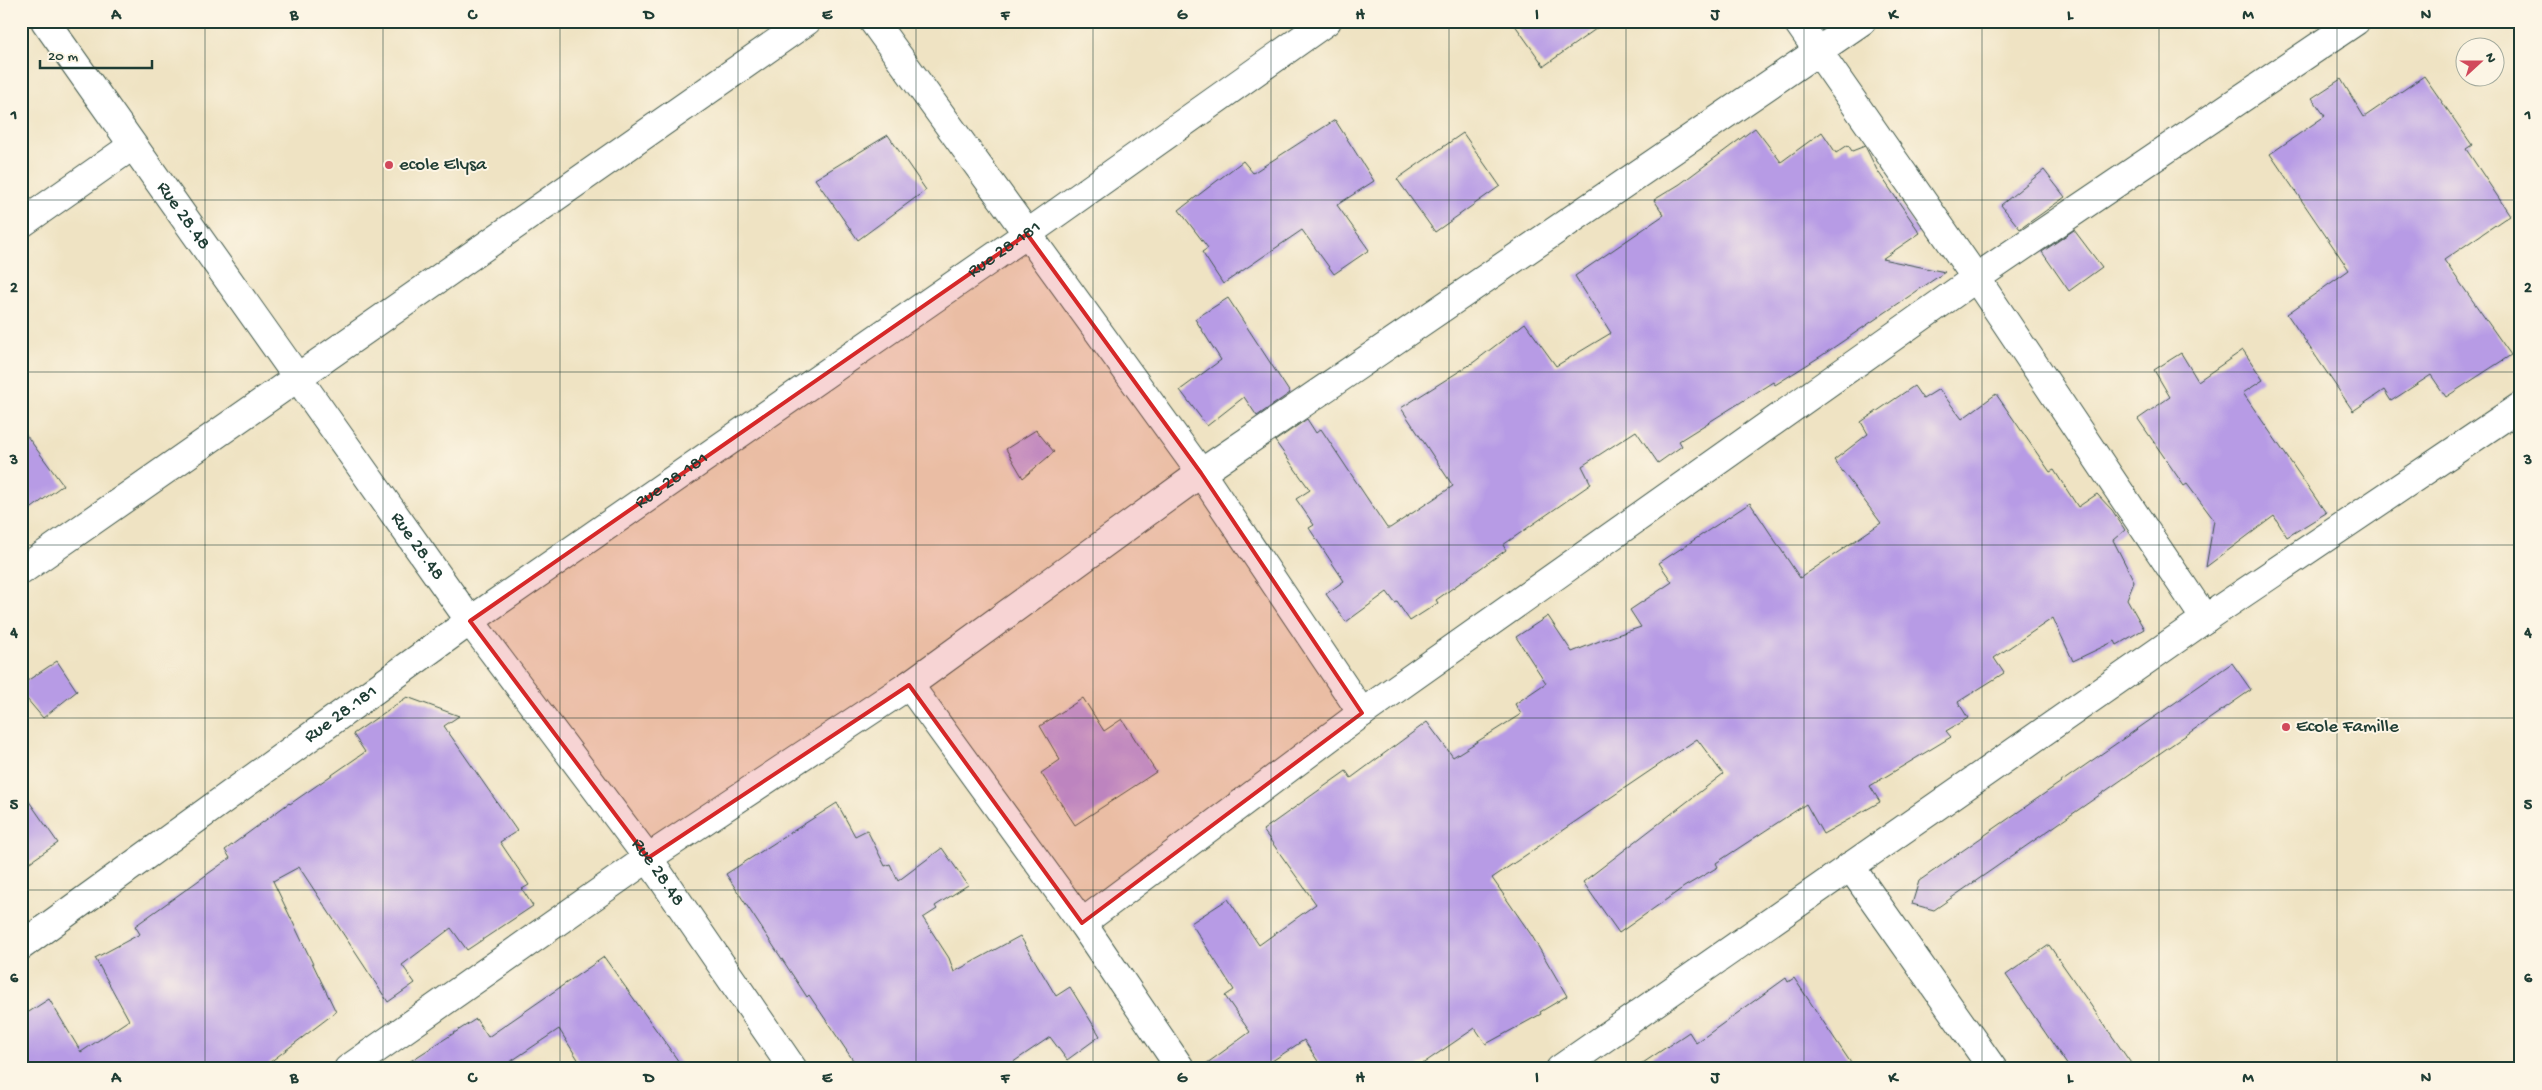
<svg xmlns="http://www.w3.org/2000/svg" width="2542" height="1090" font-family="'Gochi Hand',sans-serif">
  <rect width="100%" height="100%" fill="#fcf5e5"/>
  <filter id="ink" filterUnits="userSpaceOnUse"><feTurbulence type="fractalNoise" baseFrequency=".02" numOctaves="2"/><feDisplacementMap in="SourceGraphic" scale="10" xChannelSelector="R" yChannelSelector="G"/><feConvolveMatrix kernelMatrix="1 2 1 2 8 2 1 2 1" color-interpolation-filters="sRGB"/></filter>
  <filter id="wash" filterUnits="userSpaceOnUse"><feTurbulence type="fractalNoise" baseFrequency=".0096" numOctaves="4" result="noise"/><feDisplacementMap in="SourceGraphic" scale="20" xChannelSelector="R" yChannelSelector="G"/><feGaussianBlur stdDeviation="1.12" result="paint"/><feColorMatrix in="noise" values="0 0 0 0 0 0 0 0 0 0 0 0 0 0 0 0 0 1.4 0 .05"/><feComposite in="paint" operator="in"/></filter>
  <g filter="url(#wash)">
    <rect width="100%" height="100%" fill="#efe3c3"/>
    <g id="blocks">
      <g fill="#b79be5">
        <polygon points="1512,21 1607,21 1544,66"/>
        <polygon points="2424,76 2472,145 2466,149 2510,215 2444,260 2511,355 2446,397 2431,375 2391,401 2384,390 2353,411 2287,314 2349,270 2270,154 2325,116 2312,98 2341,79 2364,117"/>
        <polygon points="1335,120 1374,181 1337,205 1369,250 1334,274 1302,230 1223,284 1202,252 1208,248 1179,210 1243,161 1253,173"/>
        <polygon points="1755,128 1781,162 1822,132 1836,153 1848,145 1852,151 1865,146 1877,170 1920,233 1882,259 1945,272 1821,356 1775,385 1773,382 1679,441 1682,446 1658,463 1636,431 1582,466 1591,484 1503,545 1506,550 1436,600 1438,603 1410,621 1397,602 1395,603 1387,592 1346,622 1326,594 1344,581 1309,528 1314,525 1296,499 1310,490 1275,441 1307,419 1316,433 1321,429 1387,528 1390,528 1453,486 1401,408 1474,362 1525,323 1556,366 1611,333 1575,276 1664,215 1654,200 1680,184"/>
        <polygon points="1463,133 1500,186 1435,232 1397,179"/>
        <polygon points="888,135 926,190 858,240 815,179"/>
        <polygon points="2044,170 2065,197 2020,229 2001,205"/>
        <polygon points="2074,230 2102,267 2069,291 2042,252"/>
        <polygon points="1228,298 1290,393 1257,416 1244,397 1207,426 1180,390 1221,360 1195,319"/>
        <polygon points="2243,350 2263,380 2243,393 2326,513 2287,537 2274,516 2206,567 2214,520 2187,484 2184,486 2138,419 2170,397 2154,370 2181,353 2198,381"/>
        <polygon points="1914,386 1923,399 1939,389 1962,419 1996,394 2050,472 2054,470 2078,507 2097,494 2112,510 2125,530 2113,540 2134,581 2127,599 2144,629 2117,645 2115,641 2073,661 2053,618 1994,658 2004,673 1958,702 1968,718 1946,731 1951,737 1870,786 1880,802 1823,834 1806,804 1716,863 1718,867 1684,887 1619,933 1583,882 1723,774 1697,739 1492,878 1532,936 1567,996 1540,1012 1541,1014 1486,1044 1475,1028 1415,1069 1323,1069 1304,1040 1260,1069 1199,1069 1250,1032 1225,996 1234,990 1191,923 1228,899 1259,945 1316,904 1263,830 1346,771 1351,778 1427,722 1453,757 1521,714 1515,704 1546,683 1516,637 1548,616 1572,652 1602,640 1641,627 1630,610 1672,582 1659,563 1750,503 1800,578 1881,523 1834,460 1868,434 1861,422"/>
        <polygon points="21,428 63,485 21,516"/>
        <polygon points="1036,430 1054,452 1023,478 1006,449"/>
        <polygon points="57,661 77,691 43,718 21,692 21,685"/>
        <polygon points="2232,663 2251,690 1934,910 1912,904 1919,881"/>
        <polygon points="407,697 459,716 444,726 517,831 500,842 529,885 522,889 533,906 467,950 451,928 402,965 415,983 388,1002 299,867 273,881 336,1012 261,1069 21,1069 21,1017 49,999 81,1052 129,1020 95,958 140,934 135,926 230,858 225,850 289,803 290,804 365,752 353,734"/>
        <polygon points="1083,698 1104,731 1122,719 1156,772 1075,825 1041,773 1060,760 1040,726"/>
        <polygon points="21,790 58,843 21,868"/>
        <polygon points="837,803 855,836 867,830 885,866 890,864 898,881 942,848 968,885 935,906 937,909 923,918 949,958 954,972 1020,936 1056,996 1070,987 1100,1036 1067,1060 1050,1037 1003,1069 859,1069 809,995 807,997 726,874"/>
        <polygon points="2049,945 2135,1069 2070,1069 2006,975"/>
        <polygon points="604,957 684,1069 584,1069 559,1029 507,1064 511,1069 398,1069 476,1019 488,1037"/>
        <polygon points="1786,978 1788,982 1794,978 1855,1069 1634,1069 1689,1032 1696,1043"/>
      </g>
    </g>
  </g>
  <g filter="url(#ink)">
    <use href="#blocks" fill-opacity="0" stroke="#3e5649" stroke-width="1"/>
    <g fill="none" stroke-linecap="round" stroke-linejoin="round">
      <defs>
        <g id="minor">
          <path id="s1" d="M45 21 470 621 648 858 793 1069"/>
          <polyline points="873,21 1201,473 1362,713"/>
          <polyline points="1797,21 1976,278 2205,619"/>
          <polyline points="21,224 132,146"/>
          <polyline points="21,571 807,21"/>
          <polyline points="909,685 1082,923 1181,1069"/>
          <polyline points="1850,866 1993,1069"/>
          <polyline points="1082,923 1362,713 1976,278 2356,21"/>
          <path id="s2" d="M21 946 470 621 1027 234 1327 21"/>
          <polyline points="348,1069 648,858 909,685 1201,473 1862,21"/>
          <polyline points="1560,1069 2205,619 2521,406"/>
        </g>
      </defs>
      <use href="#minor" stroke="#3e5649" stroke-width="30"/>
      <use href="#minor" stroke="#fff" stroke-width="28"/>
    </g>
  </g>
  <path fill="#d62828" fill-opacity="0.2" stroke="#d62828" stroke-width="4" stroke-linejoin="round" d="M1027 234 1201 473 1362 713 1082 923 909 685 648 858 470 621Z"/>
  <path fill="none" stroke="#1f3d34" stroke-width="1" stroke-opacity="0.55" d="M205 21V1069M383 21V1069M560 21V1069M738 21V1069M916 21V1069M1093 21V1069M1271 21V1069M1449 21V1069M1626 21V1069M1804 21V1069M1982 21V1069M2159 21V1069M2337 21V1069M21 200H2521M21 372H2521M21 545H2521M21 718H2521M21 890H2521"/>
  <g fill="#d1495b" stroke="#fcf5e5" stroke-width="2">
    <circle cx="389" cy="165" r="5"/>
    <circle cx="2286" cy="727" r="5"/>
  </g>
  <g text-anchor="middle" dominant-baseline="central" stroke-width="4" stroke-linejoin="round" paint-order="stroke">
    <g font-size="19" fill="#1f3d34" stroke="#fcf5e5" text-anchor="start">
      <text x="399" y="165">ecole Elysa</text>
      <text x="2296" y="727">Ecole Famille</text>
    </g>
    <g font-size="19" fill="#1f3d34" stroke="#fcf5e5">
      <text stroke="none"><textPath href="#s1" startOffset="239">Rue 28.48</textPath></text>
      <text stroke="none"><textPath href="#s2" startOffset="1205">Rue 28.181</textPath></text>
      <text stroke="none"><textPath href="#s2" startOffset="800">Rue 28.181</textPath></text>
      <text stroke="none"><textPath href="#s1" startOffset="644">Rue 28.48</textPath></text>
      <text stroke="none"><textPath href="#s2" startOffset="395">Rue 28.181</textPath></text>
      <text stroke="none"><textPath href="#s1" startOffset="1049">Rue 28.48</textPath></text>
    </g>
  </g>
  <rect width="2542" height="1090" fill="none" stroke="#fcf5e5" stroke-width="55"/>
  <g transform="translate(2480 62) rotate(69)"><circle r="24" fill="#fcf5e5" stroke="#a4ab9e"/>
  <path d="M0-4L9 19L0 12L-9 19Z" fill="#d1495b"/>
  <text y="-8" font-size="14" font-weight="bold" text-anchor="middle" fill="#1f3d34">N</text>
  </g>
  <path d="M40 60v8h112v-8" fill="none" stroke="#1f3d34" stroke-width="2.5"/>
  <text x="48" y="60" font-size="15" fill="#1f3d34" stroke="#fcf5e5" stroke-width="4" paint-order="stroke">20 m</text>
  <rect x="28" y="28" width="2486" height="1034" fill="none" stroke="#1f3d34" stroke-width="2"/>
  <g font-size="16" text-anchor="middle" font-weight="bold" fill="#1f3d34">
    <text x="116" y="19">A</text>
    <text x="294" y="19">B</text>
    <text x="472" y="19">C</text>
    <text x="649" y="19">D</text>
    <text x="827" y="19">E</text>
    <text x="1005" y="19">F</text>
    <text x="1182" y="19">G</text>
    <text x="1360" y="19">H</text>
    <text x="1537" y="19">I</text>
    <text x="1715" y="19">J</text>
    <text x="1893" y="19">K</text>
    <text x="2070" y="19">L</text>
    <text x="2248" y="19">M</text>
    <text x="2426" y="19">N</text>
    <text x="14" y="119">1</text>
    <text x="2528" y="119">1</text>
    <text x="14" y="292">2</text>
    <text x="2528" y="292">2</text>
    <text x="14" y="464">3</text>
    <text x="2528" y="464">3</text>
    <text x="14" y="637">4</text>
    <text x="2528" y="637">4</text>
    <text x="14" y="809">5</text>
    <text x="2528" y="809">5</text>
    <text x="14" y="982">6</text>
    <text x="2528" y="982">6</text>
    <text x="116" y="1082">A</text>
    <text x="294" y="1082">B</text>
    <text x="472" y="1082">C</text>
    <text x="649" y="1082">D</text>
    <text x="827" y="1082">E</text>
    <text x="1005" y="1082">F</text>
    <text x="1182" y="1082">G</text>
    <text x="1360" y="1082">H</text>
    <text x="1537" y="1082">I</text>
    <text x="1715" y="1082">J</text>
    <text x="1893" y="1082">K</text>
    <text x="2070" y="1082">L</text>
    <text x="2248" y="1082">M</text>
    <text x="2426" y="1082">N</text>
  </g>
</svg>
